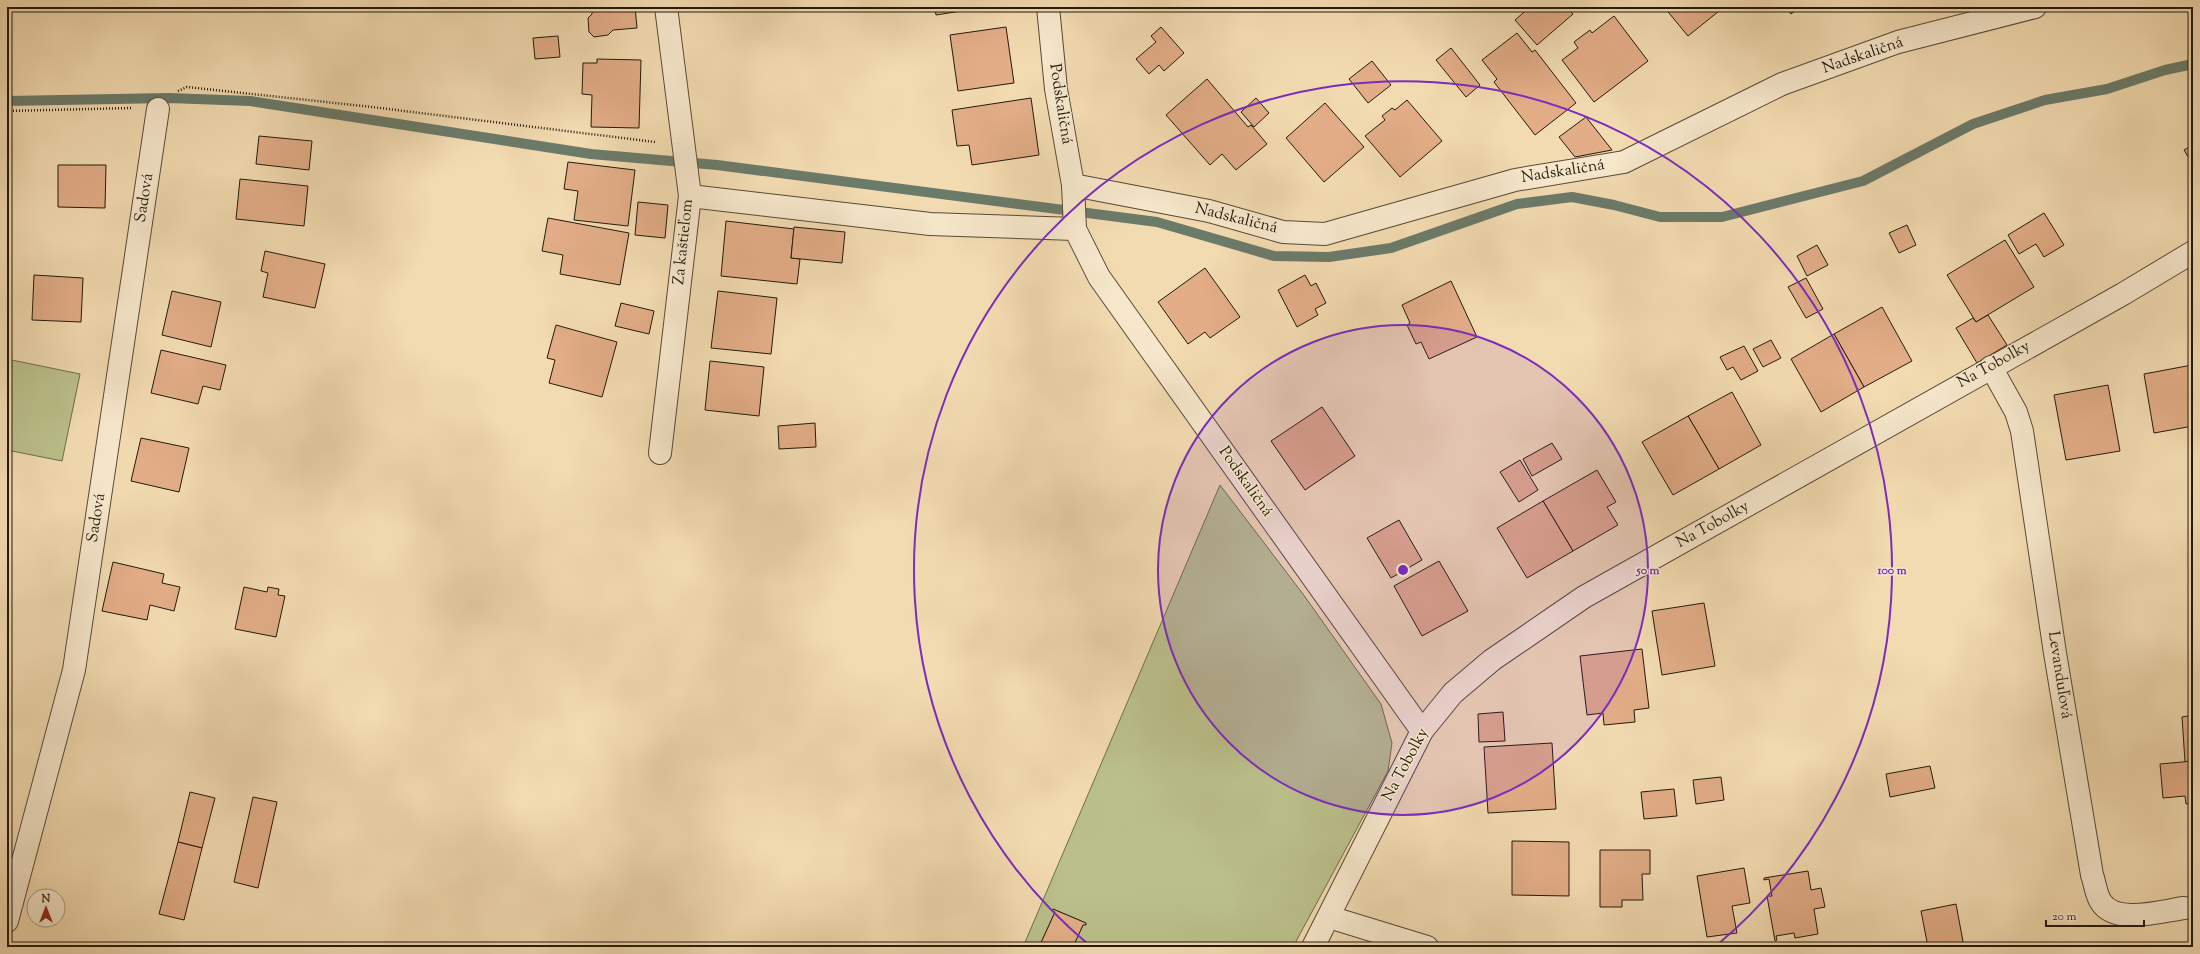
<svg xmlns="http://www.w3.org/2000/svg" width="2200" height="954" font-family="'Sorts Mill Goudy',serif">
  <rect width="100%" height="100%" fill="#f3dbb1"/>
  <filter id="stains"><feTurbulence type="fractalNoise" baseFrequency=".005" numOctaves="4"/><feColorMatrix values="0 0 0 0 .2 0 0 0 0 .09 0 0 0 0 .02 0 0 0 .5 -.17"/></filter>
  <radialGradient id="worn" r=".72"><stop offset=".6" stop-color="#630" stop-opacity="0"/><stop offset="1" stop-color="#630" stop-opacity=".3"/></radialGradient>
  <g fill="#bbc08b" stroke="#6e6d4c">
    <polygon points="7,359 80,374 62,461 7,450"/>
    <polygon points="1220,485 1303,594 1381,704 1392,743 1388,771 1293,947 1073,947 1083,925 1086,923 1053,909 1055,912 1039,947 1023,947"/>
  </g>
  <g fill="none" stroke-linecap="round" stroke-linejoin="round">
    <polyline stroke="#6b7b6a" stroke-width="10" points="7,101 169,98 250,101 591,154 717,165 1157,222 1274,256 1329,257 1391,248 1517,204 1572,197 1614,205 1660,217 1722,217 1863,181 1973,124 2045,100 2107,89 2165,70 2193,64"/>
  </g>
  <g fill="#e2ad87" stroke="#221a0e">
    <polygon points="592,7 635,7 637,28 613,30 608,35 594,37 589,32 588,18 592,14"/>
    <polygon points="935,7 986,7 936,15"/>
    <polygon points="1530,7 1567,7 1573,14 1537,45 1515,20"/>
    <polygon points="1664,7 1724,7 1688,36"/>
    <polygon points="1786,7 1800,7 1791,14"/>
    <polygon points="1614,16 1648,61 1594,102 1562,60 1578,48 1574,42 1590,30 1592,33"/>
    <polygon points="1006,27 1014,83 958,91 950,35"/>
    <polygon points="1161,27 1184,53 1164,71 1159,65 1149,74 1136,59 1156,42 1151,36"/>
    <polygon points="1517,33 1532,52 1535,50 1576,103 1535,135 1494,82 1497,79 1482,60"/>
    <polygon points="558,36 560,57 535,59 533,38"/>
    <polygon points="1451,48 1480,85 1466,97 1436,60"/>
    <polygon points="597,59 641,60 639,128 591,127 592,95 582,94 583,63 597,63"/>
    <polygon points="1372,61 1391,85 1368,103 1349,79"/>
    <polygon points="1207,79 1248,127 1251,125 1267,144 1236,170 1222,154 1210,165 1166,115"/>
    <polygon points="1031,98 1039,155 972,165 969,145 957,146 952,110"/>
    <polygon points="1256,98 1269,113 1254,127 1241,112"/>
    <polygon points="1407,100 1442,141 1400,177 1365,136 1385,120 1382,116 1392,108 1395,110"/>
    <polygon points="1325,103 1364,147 1324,182 1286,138"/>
    <polygon points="1586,117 1612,150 1575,157 1559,137"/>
    <polygon points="259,136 312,141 309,170 256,164"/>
    <polygon points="2193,145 2193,165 2184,150"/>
    <polygon points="568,162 635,170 628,226 574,220 578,191 564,189"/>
    <polygon points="58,165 106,165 105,208 58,207"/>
    <polygon points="240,179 308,186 304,226 236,219"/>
    <polygon points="638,202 668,205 665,238 635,235"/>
    <polygon points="2044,213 2064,245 2044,257 2036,244 2019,254 2008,235"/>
    <polygon points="548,218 629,233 620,285 560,274 563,255 542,251"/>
    <polygon points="726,221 794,229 791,258 800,259 797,284 721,276"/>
    <polygon points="1907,225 1916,245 1899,253 1889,233"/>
    <polygon points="794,227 845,232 842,263 791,258"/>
    <polygon points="2005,240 2034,287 1976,322 1947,275"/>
    <polygon points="1817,245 1828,265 1807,276 1797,256"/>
    <polygon points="265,251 325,264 315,308 263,297 268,273 261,271"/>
    <polygon points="1205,268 1240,317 1210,338 1205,332 1188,344 1158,302"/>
    <polygon points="34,275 83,278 81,322 32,320"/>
    <polygon points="1305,275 1311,286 1316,283 1326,303 1315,309 1318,315 1297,327 1278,290"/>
    <polygon points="1806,278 1823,309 1806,318 1788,287"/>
    <polygon points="1451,281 1477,337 1429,359 1421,342 1416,344 1407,325 1410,323 1402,305"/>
    <polygon points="172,291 221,302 211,347 162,335"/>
    <polygon points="718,291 777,298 771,354 711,348"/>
    <polygon points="621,303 654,311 649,334 615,326"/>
    <polygon points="1882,307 1912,361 1864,387 1834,334"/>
    <polygon points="1988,315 2007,345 1977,363 1956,328 1973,318 1976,322"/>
    <polygon points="556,325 617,342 602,397 549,383 555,360 547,358"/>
    <polygon points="1834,334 1864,387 1821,412 1791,359"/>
    <polygon points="1771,340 1781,358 1763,367 1753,349"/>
    <polygon points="1744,346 1758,371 1741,380 1733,367 1727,370 1720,357"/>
    <polygon points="161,350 226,365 220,390 203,386 198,404 151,393"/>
    <polygon points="710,361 764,367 759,416 705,410"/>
    <polygon points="2192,365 2193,426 2154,433 2144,374"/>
    <polygon points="2108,385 2120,451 2066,460 2054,395"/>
    <polygon points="1732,392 1761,445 1719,469 1688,416"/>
    <polygon points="1322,407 1355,456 1305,490 1271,441"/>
    <polygon points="1688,416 1719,469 1673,495 1642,442"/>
    <polygon points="815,423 816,447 779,449 778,426"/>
    <polygon points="141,438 189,448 179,492 131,481"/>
    <polygon points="1552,443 1562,459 1532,476 1523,459"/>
    <polygon points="2193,450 2193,469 2192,469 2189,451"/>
    <polygon points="1520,460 1538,490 1519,502 1500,472"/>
    <polygon points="1597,470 1616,502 1607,507 1618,525 1573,551 1543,501"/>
    <polygon points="1543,501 1573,551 1527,578 1497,528"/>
    <polygon points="1399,520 1422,560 1391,578 1367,538"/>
    <polygon points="1439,561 1468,611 1422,636 1394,586"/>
    <polygon points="113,562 164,574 162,583 180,587 174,611 150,605 147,620 102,611"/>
    <polygon points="244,587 267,592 268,587 279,589 278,595 285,596 276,637 235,629"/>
    <polygon points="1704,603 1715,666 1662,675 1652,611"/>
    <polygon points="1642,649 1649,708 1634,710 1635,722 1604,725 1603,713 1587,715 1580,656"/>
    <polygon points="1503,712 1505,741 1479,742 1478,714"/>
    <polygon points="2193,715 2193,761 2185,762 2182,717"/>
    <polygon points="1552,743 1556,809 1488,813 1484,747"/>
    <polygon points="2193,761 2193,803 2186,804 2185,796 2163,798 2160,764"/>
    <polygon points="1930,766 1935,788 1890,797 1886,774"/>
    <polygon points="1721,777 1724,800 1696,804 1693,780"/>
    <polygon points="1674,789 1677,816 1644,819 1641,792"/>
    <polygon points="190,792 215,798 202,848 178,842"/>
    <polygon points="253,797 277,802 258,888 234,882"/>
    <polygon points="1512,841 1569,842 1569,896 1512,895"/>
    <polygon points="178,842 202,848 184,920 159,914"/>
    <polygon points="1600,850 1650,850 1650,874 1642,874 1643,900 1622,900 1622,907 1600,907"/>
    <polygon points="1744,868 1750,903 1732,906 1737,933 1707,937 1697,876"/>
    <polygon points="1808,871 1811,890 1821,888 1825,907 1814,909 1818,934 1795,938 1794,933 1776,936 1777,940 1775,941 1767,896 1772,896 1769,879 1764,880 1764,878"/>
    <polygon points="1956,904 1964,947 1928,947 1921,911"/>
    <polygon points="1053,909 1086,923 1086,925 1083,925 1073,947 1039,947 1055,912 1052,911"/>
  </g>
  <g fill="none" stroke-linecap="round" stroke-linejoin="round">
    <defs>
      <g id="minor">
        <polyline points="1048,7 1056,89 1073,185 1075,229 1099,277 1422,731"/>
        <polyline points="1073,185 1209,211 1283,232 1325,234 1515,180 1624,162 1782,84 1898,42 2035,7"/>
        <polyline points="690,196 930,224 1075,229"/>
        <path d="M1991 367 2016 412 2022 431 2055 653 2092 875C2095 883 2096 895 2101 902 2115 925 2162 911 2184 908"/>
        <polyline points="660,453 690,196 666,7"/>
        <polyline points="1329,917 1427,947"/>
        <polyline points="7,921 74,670 158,109"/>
        <polyline points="1313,947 1422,731 1453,693 1492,660 1584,597 2123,294 2193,252"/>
      </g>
    </defs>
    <use href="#minor" stroke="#564a37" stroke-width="24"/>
    <g stroke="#221a0e" stroke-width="2.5" stroke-dasharray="1 2" stroke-linecap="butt">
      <polyline points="178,91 187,87 372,107 655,142"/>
      <polyline points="7,111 131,108"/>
    </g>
    <use href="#minor" stroke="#f7e8cc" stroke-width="22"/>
  </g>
  <circle cx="1403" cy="570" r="245" fill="#7b2cbf" fill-opacity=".12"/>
  <g fill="none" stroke="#7b2cbf" stroke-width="2">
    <circle cx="1403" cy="570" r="245"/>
    <path d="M1089 945A489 489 0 1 1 1717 945"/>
  </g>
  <g text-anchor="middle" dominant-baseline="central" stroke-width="3" stroke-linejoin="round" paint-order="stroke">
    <g font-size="16" fill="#221a0e" stroke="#f7e8cc">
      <text transform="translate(1863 56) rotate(-19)">Nadskaličná</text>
      <text transform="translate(1060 104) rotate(81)">Podskaličná</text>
      <text transform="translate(1563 172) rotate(-9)">Nadskaličná</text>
      <text transform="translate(145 198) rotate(-81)">Sadová</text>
      <text transform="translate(1236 219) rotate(14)">Nadskaličná</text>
      <text transform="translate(684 242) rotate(-84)">Za kaštieľom</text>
      <text transform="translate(1994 365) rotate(-29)">Na Tobolky</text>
      <text transform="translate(1245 482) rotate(55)">Podskaličná</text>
      <text transform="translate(97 518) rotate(-81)">Sadová</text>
      <text transform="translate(1713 525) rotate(-29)">Na Tobolky</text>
      <text transform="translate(2059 675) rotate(81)">Levanduľová</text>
      <text transform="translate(1406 765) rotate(-62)">Na Tobolky</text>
    </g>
  </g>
  <circle cx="1403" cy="570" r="6" fill="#7b2cbf" stroke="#f7e8cc" stroke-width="2"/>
  <g font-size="12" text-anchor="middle" font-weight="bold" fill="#7b2cbf" stroke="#f7e8cc" stroke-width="3" stroke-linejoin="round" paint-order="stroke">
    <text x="1648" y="574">50 m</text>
    <text x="1892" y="574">100 m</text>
  </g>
  <rect width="2200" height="954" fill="none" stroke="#f3dbb1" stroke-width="24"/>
  <rect x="8" y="8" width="2184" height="938" fill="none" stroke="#221a0e" stroke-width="2"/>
  <rect x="12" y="12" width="2176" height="930" fill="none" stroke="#221a0e"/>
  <g transform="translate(46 908)"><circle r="19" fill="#f7e8cc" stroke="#a29680"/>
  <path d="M0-3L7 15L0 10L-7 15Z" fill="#8f2418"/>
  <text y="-6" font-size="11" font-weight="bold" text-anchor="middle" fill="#221a0e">N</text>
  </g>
  <path d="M2046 920v6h98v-6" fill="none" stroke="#221a0e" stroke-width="2"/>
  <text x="2052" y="920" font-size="12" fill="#221a0e" stroke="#f7e8cc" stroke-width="3" paint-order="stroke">20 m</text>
  <rect width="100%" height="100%" filter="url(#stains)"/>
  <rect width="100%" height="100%" fill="url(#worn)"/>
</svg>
